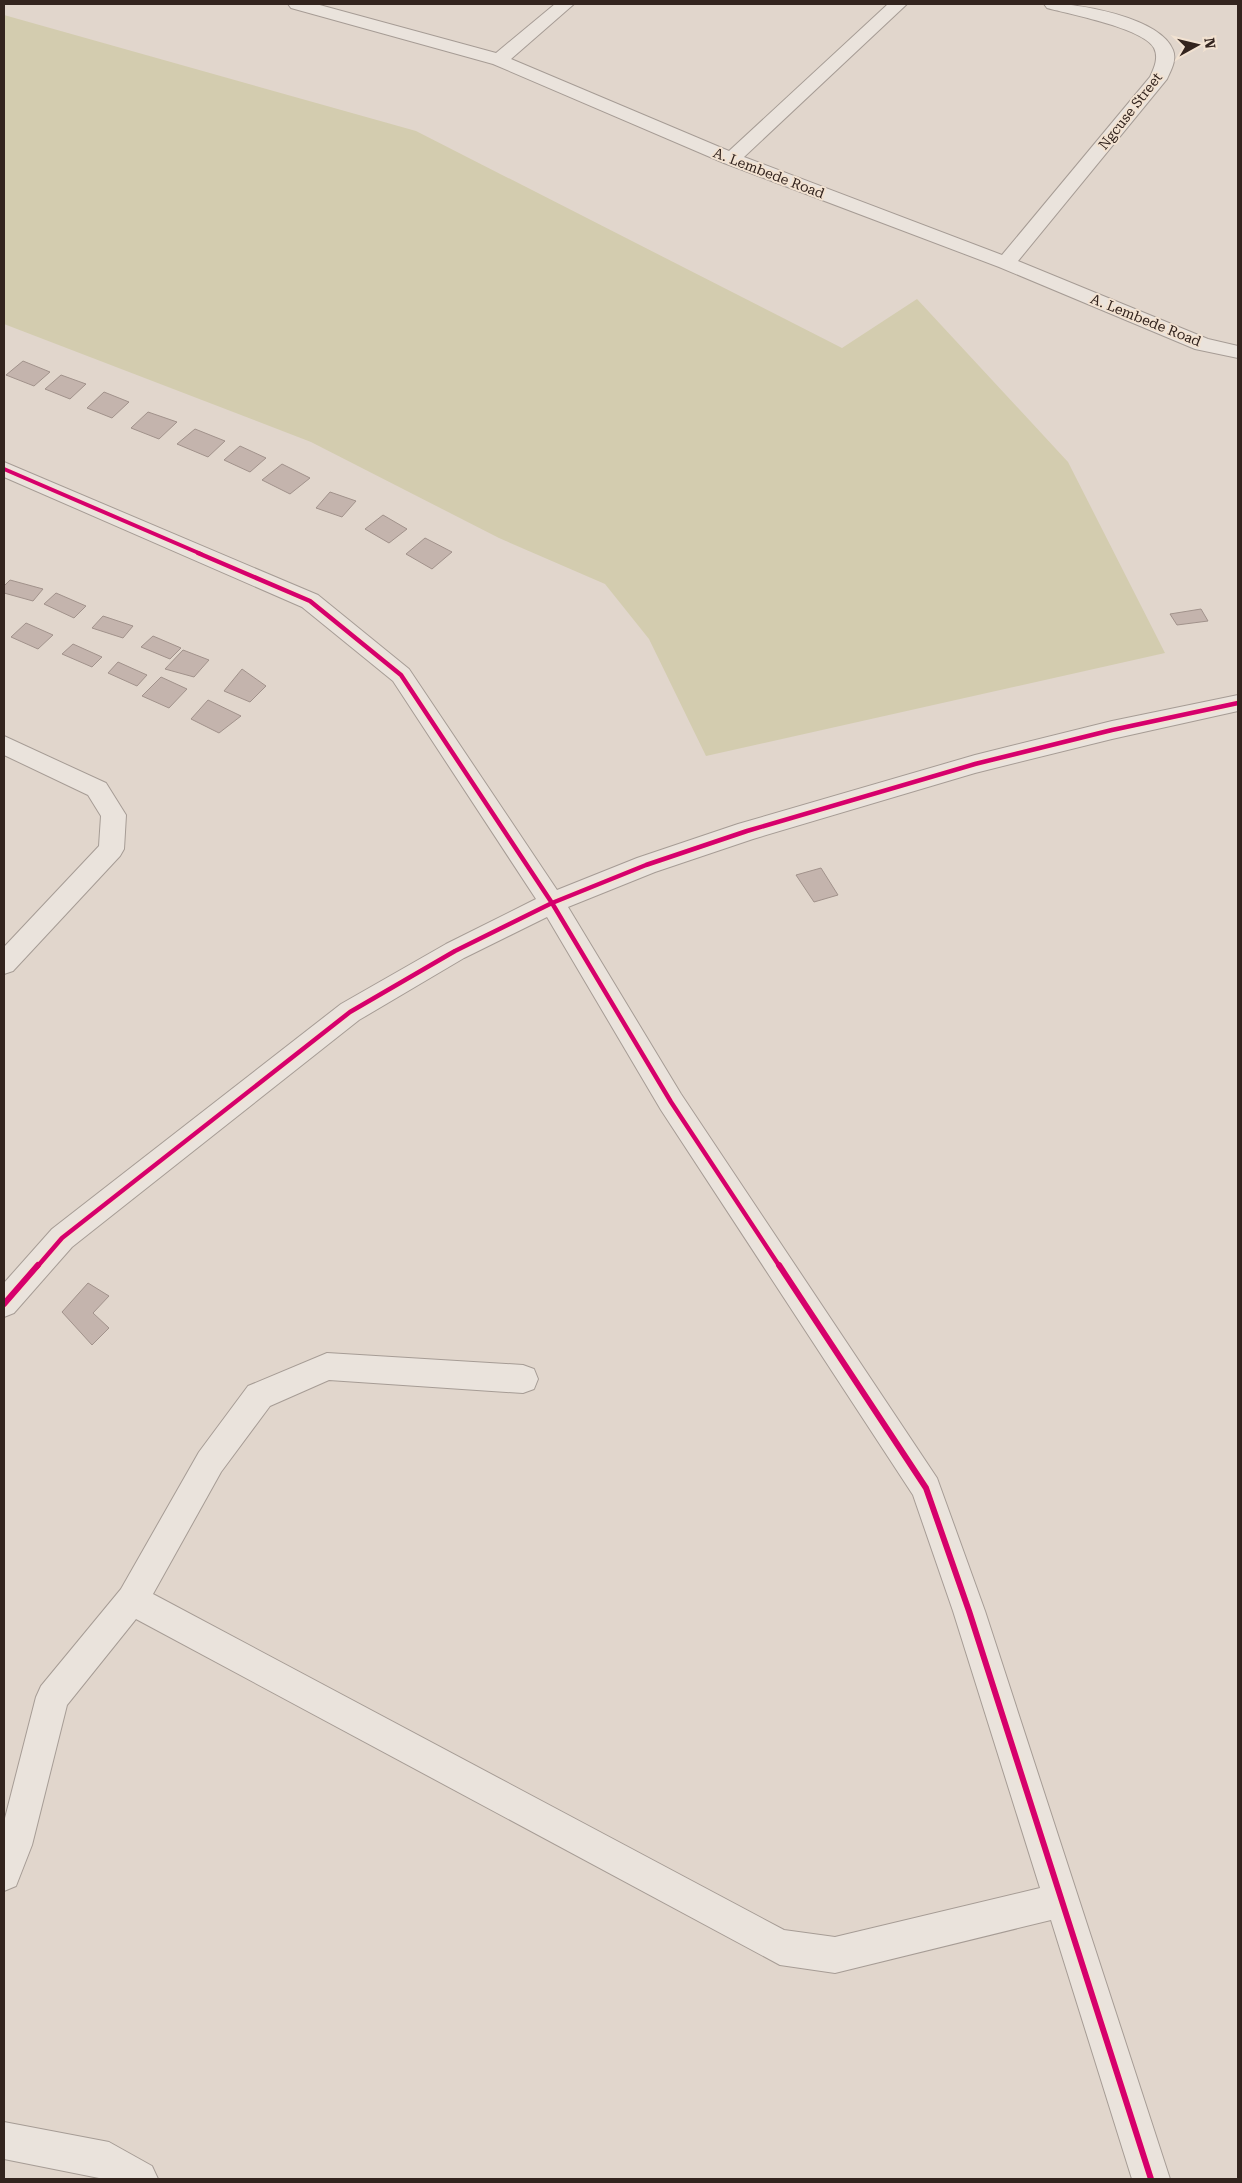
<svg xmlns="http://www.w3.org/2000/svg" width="1242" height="2183" font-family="'Roboto Serif',serif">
  <rect width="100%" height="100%" fill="#e1d6cc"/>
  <polygon fill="#d3ccaf" points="4,15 416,131 842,348 917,299 1068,462 1165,653 706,756 649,639 605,584 499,538 311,442 4,324"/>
  <g fill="#c4b4ad" stroke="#a1928b">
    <polygon points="23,361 50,372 34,386 6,375"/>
    <polygon points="61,375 86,384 70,399 45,389"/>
    <polygon points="104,392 129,402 112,418 87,408"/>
    <polygon points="148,412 177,422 159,439 131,428"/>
    <polygon points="195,429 225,441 208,457 177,444"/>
    <polygon points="240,446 266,458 250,472 224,460"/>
    <polygon points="282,464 310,478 290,494 262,480"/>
    <polygon points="330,492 356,501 342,517 316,508"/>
    <polygon points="383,515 407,529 389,543 365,529"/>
    <polygon points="425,538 452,552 432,569 406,554"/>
    <polygon points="10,580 43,589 33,601 4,593 4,586"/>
    <polygon points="56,593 86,606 74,618 44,604"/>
    <polygon points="1201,609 1208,621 1177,625 1170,614"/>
    <polygon points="103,616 133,626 123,638 92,628"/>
    <polygon points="26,623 53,635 38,649 11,637"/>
    <polygon points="153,636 181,648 170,659 141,647"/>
    <polygon points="73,644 102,657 92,667 62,654"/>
    <polygon points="183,650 209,660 194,677 165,669"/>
    <polygon points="118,662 147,675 137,686 108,673"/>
    <polygon points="242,669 266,686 250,702 224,691"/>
    <polygon points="161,677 187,689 169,708 142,696"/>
    <polygon points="208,700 241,716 219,733 191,719"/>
    <polygon points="821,868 838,895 814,902 796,875"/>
    <polygon points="88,1283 109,1296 93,1313 109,1328 92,1345 62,1312"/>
  </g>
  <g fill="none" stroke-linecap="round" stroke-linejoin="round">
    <defs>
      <g id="minor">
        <path d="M288 4H316L496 53 555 4H574L511 59 729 151 888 4H907L744 157 1002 255 1150 77C1154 68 1159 58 1154 48 1143 28 1069 14 1047 8L1044 4C1075 2 1160 17 1173 50 1177 60 1171 70 1167 79L1018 261 1208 339 1238 346V358L1195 349 999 267 724 163 493 64 291 8Z"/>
        <polygon points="4,462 318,595 409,669 557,890 637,858 738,824 975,755 1112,721 1238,695 1238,711 1112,739 975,773 753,839 655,872 568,907 681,1094 937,1478 985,1611 1170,2179 1132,2179 1051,1920 835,1973 780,1965 136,1619 67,1705 32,1845 16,1886 4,1891 4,1822 36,1697 41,1686 121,1589 199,1452 248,1386 327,1353 523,1365 534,1369 538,1379 534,1389 523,1393 329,1380 270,1406 221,1472 153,1594 784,1930 835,1937 1040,1888 953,1611 913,1495 661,1110 547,917 464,958 359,1020 72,1247 14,1313 4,1317 4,1283 52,1229 341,1004 446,944 536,899 393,681 302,607 4,477"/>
        <polygon points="4,736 106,783 126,815 124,849 120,856 13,971 4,974 4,947 99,846 101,816 88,795 4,755"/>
        <polygon points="4,2122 109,2142 152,2166 158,2179 104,2179 4,2159"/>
      </g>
    </defs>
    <use href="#minor" stroke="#a69c95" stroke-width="2"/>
    <use href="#minor" fill="#eae3dc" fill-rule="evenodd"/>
    <defs>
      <polyline id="cycleway-far2" points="4,469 201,554"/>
      <g id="cycleway-far1">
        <polyline points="198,553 310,601 401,675 552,903 671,1102 780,1267"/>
        <polyline points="37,1267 62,1238 350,1012 455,951 552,903 646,865 747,831 975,764 1112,730 1238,703"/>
      </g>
      <g id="cycleway">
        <polyline points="779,1265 926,1488 969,1611 1151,2179"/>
        <polyline points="4,1304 38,1265"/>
      </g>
    </defs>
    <use href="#cycleway-far2" stroke="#f2e2d1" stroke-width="6"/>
    <use href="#cycleway-far1" stroke="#f2e2d1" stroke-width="8"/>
    <use href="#cycleway" stroke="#f2e2d1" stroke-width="9"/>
    <use href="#cycleway-far2" stroke="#d6006c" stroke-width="4"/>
    <use href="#cycleway-far1" stroke="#d6006c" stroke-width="4.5"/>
    <use href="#cycleway" stroke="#d6006c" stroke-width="6"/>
  </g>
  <g text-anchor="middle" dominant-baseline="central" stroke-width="4" stroke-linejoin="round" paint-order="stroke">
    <g font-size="14" fill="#33241e" stroke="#f2e2d1">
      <text transform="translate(1130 111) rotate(-52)">Ngcuse Street</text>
      <text transform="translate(769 173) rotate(21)">A. Lembede Road</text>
      <text transform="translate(1146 320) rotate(22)">A. Lembede Road</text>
    </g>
  </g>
  <rect width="1242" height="2183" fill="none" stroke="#33241e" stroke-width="10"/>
  <g transform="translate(1197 45) rotate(82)" stroke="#f2e2d1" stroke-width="4" paint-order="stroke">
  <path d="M0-4L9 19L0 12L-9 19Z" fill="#33241e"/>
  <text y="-8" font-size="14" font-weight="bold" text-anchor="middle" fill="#33241e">N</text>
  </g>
</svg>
